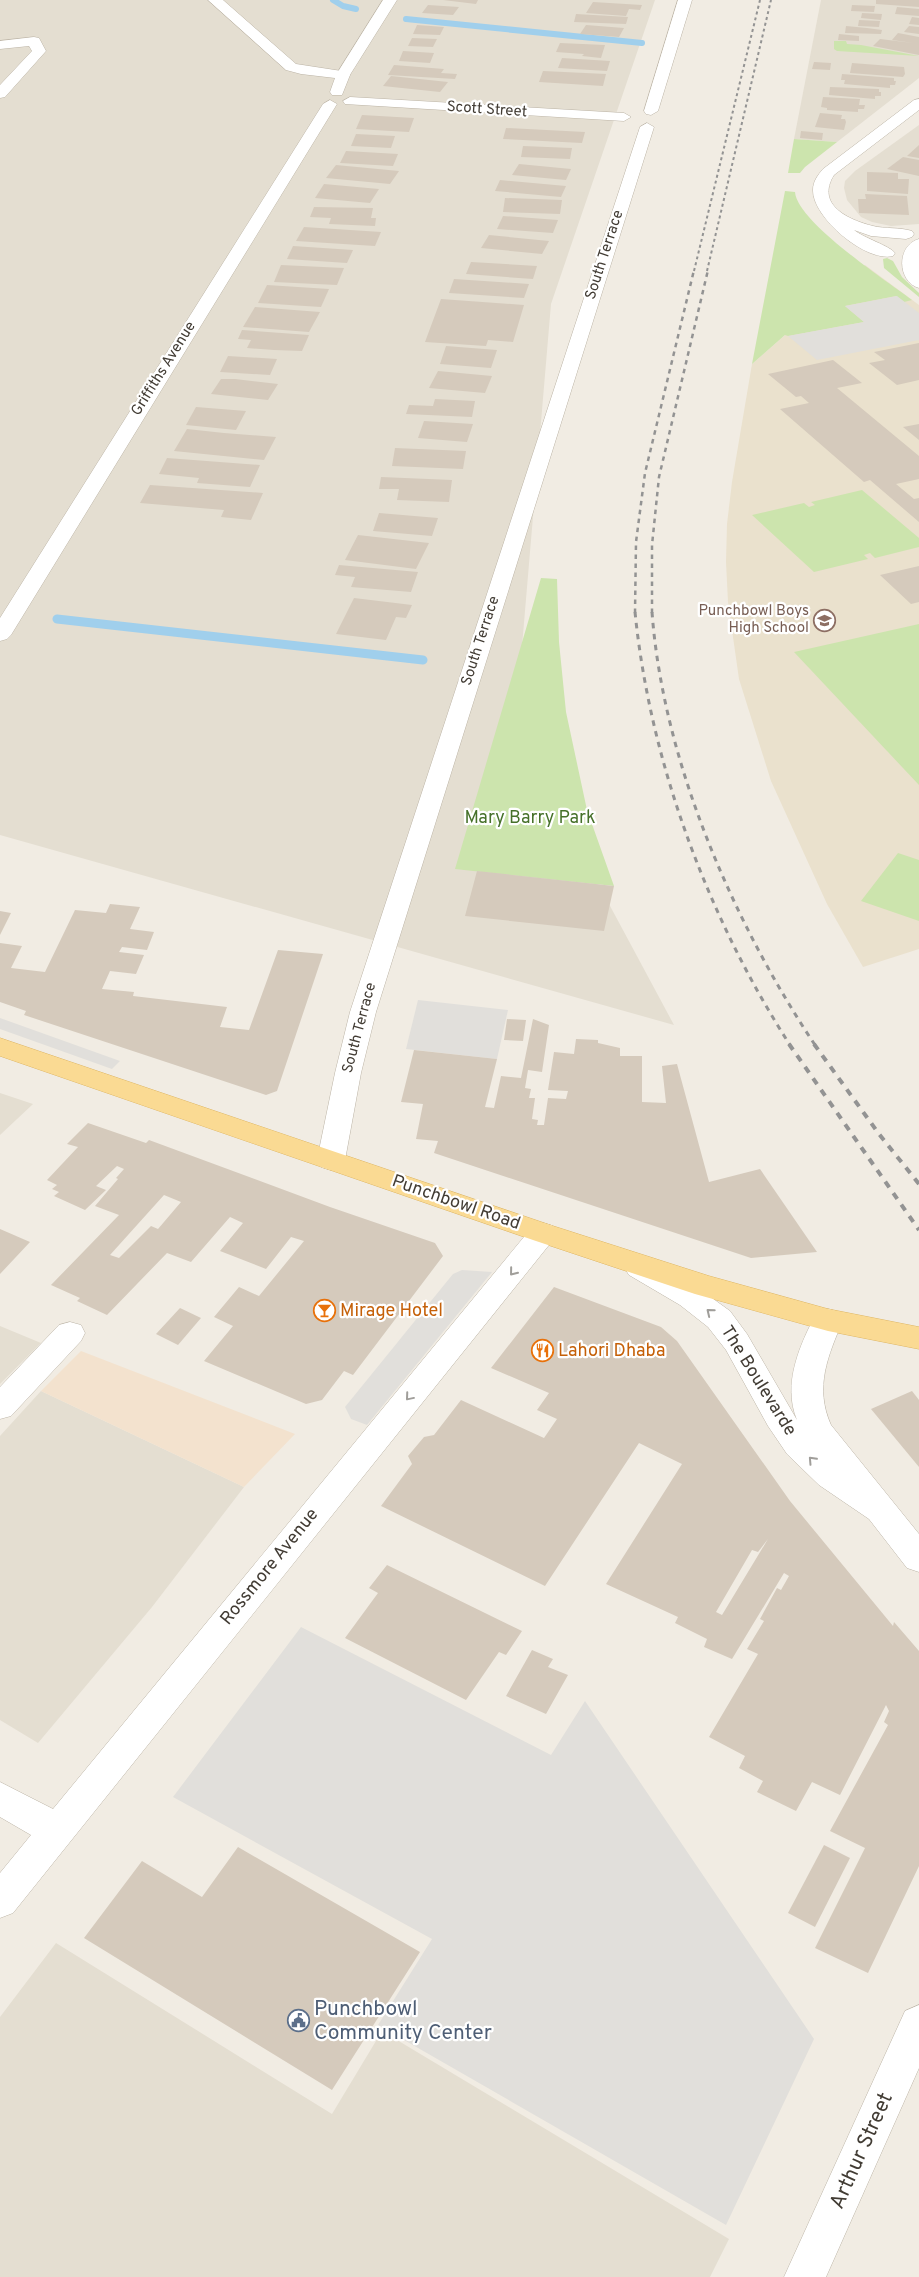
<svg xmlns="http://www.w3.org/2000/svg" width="919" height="2277" font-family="Overpass,sans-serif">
  <rect width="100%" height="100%" fill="#f1ece3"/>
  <g fill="#e4ded1">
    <polygon points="0,0 655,0 551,304 515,729 674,1025 0,835"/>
    <polygon points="821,0 919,0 919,78 837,142 794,139"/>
    <polygon points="919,125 919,224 891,226 872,222 861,217 847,200 844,188 845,181 855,171"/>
    <polygon points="0,1093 33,1104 0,1135"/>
    <polygon points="0,1326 41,1343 0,1384"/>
    <polygon points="41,1391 244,1487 152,1607 38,1743 0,1720 0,1436"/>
    <polygon points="56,1943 332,2114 382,2031 729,2239 710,2277 0,2277 0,2017"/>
  </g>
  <polygon fill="#f3e2ce" points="81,1351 295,1434 244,1487 41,1391"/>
  <polygon fill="#eae1cd" points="865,265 919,305 919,949 863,967 827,904 771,781 739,679 728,602 726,562 727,524 732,482 752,364"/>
  <g fill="#cce4ad">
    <polygon points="834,41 846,41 847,44 861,45 919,56 837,51 834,49"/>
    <polygon points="794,139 837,142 805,167 800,173 788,173"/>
    <path d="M785 191 795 192C797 222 887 281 912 300L904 302 896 296 845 306 864 322 788 336 785 335 752 364Z"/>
    <polygon points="887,258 893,261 902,277 919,293 919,297 884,268 883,259"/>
    <polygon points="862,490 919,538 919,547 875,558 870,553 864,555 868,559 814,572 752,515 804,503 809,507 815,505 811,502"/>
    <polygon points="541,578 557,579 559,642 566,712 587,810 614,886 455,869"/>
    <polygon points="919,624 919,785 794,652"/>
    <polygon points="898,853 919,860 919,921 861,901"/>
  </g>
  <g fill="#e1dfdb">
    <polygon points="897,296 919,313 919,340 817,360 788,336 864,322 845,306"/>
    <polygon points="418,1000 508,1010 497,1059 406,1049"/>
    <polygon points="0,1018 120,1061 112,1069 0,1029"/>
    <polygon points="462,1270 492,1272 367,1425 351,1419 345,1407 453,1274"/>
    <polygon points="301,1627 551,1755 585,1701 814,2039 726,2225 378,2025 432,1939 173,1797"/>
  </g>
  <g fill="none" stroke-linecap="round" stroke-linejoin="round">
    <g stroke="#a0cfec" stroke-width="6">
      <polyline points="333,0 343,6 356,9"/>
      <polyline points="406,19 642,43"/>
    </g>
    <polyline stroke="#a0cfec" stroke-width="9" points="57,619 423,660"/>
  </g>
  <g fill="#d5cabc" fill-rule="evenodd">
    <polygon points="443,0 478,0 476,4"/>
    <polygon points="876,0 919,0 919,7 876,4"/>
    <polygon points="593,2 642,5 640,10 629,9 626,16 586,13"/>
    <polygon points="428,5 459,7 453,15 422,13"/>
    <polygon points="852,5 875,6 874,12 851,11"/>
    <polygon points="897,7 919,9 919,16 895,14"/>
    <polygon points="862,13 882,14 881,20 861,18"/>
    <polygon points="576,14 628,17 626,24 574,22"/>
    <polygon points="912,17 919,18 919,25 909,24"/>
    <polygon points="859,20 880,21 879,27 858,26"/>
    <polygon points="417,25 444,27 440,35 413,34"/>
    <polygon points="586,25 624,28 619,37 580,34"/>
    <polygon points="846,26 867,28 882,30 881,34 845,33"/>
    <polygon points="909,26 919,27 919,34 904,32"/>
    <polygon points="898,33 919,37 919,55 873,46 880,39 913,43 892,40"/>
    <polygon points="839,34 859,36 859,41 838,40"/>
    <polygon points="412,38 437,39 433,47 408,46"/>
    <polygon points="560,43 605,45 601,58 582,56 584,54 556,52"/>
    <polygon points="403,51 434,53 430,63 399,61"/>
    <polygon points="562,58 610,61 607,71 558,68"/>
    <polygon points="814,62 831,63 830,70 812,69"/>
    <polygon points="852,63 904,67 905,74 903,77 850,73"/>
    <polygon points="394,65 444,69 441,73 457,74 455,79 388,75"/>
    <polygon points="543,71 606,74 603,86 539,82"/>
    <polygon points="842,74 894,78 894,81 896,81 895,85 890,85 890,88 844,84 845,80 841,80"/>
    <polygon points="391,76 448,82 440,92 383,86"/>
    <polygon points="830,87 879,89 879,92 881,92 881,96 875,96 875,99 829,95"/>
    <polygon points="823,97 860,99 859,105 865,105 864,109 858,109 858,112 827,110 827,108 821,107"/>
    <polygon points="820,113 842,115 841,119 845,119 846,122 844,130 815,127"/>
    <polygon points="362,115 414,118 409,132 356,129"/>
    <polygon points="506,128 585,132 582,143 503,139"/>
    <polygon points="801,131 823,133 822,140 800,138"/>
    <polygon points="356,134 395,136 391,148 351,146"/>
    <polygon points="919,145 919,158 907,156"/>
    <polygon points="523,146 572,148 570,159 521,157"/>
    <polygon points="346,151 398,154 393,166 340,163"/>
    <polygon points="903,157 919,160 919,176 887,169"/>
    <polygon points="519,164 571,169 566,180 512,175"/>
    <polygon points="336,165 399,171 390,184 326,178"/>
    <polygon points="867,172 898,173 898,179 909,179 908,194 867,191"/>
    <polygon points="500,180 566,186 561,197 495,191"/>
    <polygon points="324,184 379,189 370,203 315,198"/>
    <polygon points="865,194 907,196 909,215 859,213 858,199 866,199"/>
    <polygon points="505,198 562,200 560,214 503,212"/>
    <polygon points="314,207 373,208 371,218 376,218 375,226 329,224 331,218 310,217"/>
    <polygon points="503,216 558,220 553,233 497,229"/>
    <polygon points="304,227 381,232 375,246 296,241"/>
    <polygon points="489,235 549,241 542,254 481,248"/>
    <polygon points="293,246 353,250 347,263 287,259"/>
    <polygon points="471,262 537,266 533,279 466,274"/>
    <polygon points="281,265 344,268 337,285 274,282"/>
    <polygon points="454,279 529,284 524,298 449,293"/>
    <polygon points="267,285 329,289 321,307 258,303"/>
    <polygon points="441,299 524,305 513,342 488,340 486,346 425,342"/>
    <polygon points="255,307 320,312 309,332 243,327"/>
    <polygon points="242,330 309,335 302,351 274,350 247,348 251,340 238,339"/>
    <polygon points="919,343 919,380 897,385 869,363 885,360 874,352"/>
    <polygon points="446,346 497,350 491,368 440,364"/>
    <polygon points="228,356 277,359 270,375 220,372"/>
    <polygon points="833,360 862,383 837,388 919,456 919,479 896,484 914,499 919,498 919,522 870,480 864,482 780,409 809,403 801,396 796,397 768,374"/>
    <polygon points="438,371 492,376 485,393 429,388"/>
    <polygon points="221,379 235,379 278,384 268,400 211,394"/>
    <polygon points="435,399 475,401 472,417 406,414 409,405 433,406"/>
    <polygon points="196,407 246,411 236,430 186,425"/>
    <polygon points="424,421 473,424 467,442 418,438"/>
    <polygon points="919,424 919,440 903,427"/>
    <polygon points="187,429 224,433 276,437 264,460 174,451"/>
    <polygon points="395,448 466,451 463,469 392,466"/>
    <polygon points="167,458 260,465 250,487 197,483 199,478 159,474"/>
    <polygon points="381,477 452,480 449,502 397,500 399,489 379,489"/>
    <polygon points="150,485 263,493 251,520 221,517 224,510 140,503"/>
    <polygon points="379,513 438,518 432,536 373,531"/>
    <polygon points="358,535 429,543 416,569 345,560"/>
    <polygon points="339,565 418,572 411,592 351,587 355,577 335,575"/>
    <polygon points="919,566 919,602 911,604 880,575"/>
    <polygon points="354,598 412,605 406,618 396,617 386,640 336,634"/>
    <polygon points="477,871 614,886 604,931 465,916"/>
    <polygon points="110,904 140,907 130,929 154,932 147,950 122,947 119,952 144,955 136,974 110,971 102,989 134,992 133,996 227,1007 220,1027 249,1030 278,950 323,954 277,1091 266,1095 24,1015 26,1011 0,1002 0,943 22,946 11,968 45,972 75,910 106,913"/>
    <polygon points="0,911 11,913 0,935"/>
    <polygon points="507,1019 526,1020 523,1041 504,1040"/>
    <polygon points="533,1019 549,1025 542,1072 528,1070 525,1088 531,1089 529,1098 535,1098 532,1119 538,1120 537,1125 544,1125 548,1098 566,1099 568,1091 548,1090 554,1052 574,1054 576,1039 598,1040 598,1043 620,1048 620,1056 642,1056 642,1102 666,1103 662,1066 677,1064 709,1182 760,1169 817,1252 751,1258 434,1153 438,1141 416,1139 423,1104 401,1102 414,1050 497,1059 485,1107 494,1108 501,1076 521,1078"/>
    <path d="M88 1123 146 1143 149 1140 330 1207 435 1243 443 1256 353 1375 344 1371 322 1400 306 1404 204 1361 233 1326 214 1317 239 1287 259 1296 304 1241 291 1237 266 1269 220 1251 243 1223 230 1217 191 1262 167 1253 107 1315 77 1301 80 1298 51 1285 119 1215 95 1206 118 1179 116 1178 124 1169 117 1166 96 1186 106 1190 85 1210 54 1196 59 1192 52 1189 57 1185 47 1180 78 1147 67 1144ZM164 1195 181 1202 158 1229 151 1226 119 1258 110 1255Z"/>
    <polygon points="0,1229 30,1242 0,1274"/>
    <path d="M554 1287 661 1327 677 1341 790 1501 893 1626 894 1622 919 1651V1866L868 1973 815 1948 865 1848 830 1831 888 1725 884 1722 889 1711 886 1705 840 1795 812 1782 796 1811 757 1792 763 1781 739 1768 745 1756 709 1737 758 1654 747 1649 764 1621 760 1619 777 1588 781 1590 789 1576 784 1573 732 1659 704 1647 707 1639 675 1623 678 1617 606 1584 682 1464 639 1443 545 1586 381 1506 412 1464 408 1456 424 1437 434 1435 461 1400 544 1438 557 1419 537 1410 549 1393 491 1368ZM768 1539 722 1615 716 1612 752 1550 758 1552Z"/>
    <polygon points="180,1308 201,1318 178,1345 156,1334"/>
    <polygon points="912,1391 919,1400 919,1467 871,1409"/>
    <polygon points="387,1565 522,1631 506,1655 499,1652 466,1700 345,1638 378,1593 369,1588"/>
    <polygon points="532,1650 553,1659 548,1667 568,1675 546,1714 506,1696"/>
    <polygon points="824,1845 850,1858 815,1927 788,1913"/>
    <polygon points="238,1847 420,1952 332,2090 84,1938 142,1861 202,1897"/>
  </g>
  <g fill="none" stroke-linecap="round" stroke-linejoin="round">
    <defs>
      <g id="minor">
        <polygon points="383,0 397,0 348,78 338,78 336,75"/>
        <polygon points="34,37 39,38 46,51 5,97 0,98 0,85 32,51 29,46 0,49 0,41"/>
        <path d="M919 99V110L834 175C815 205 849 220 873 226 885 229 899 227 912 231L914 234 912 237 906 239 871 236 854 230C864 238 890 246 895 253L893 256C866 263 812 217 813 190 813 181 818 175 823 169L914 100Z"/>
        <polygon points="330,100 337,104 11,635 7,639 0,641 0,618 323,104"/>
        <path d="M919 239V288C897 282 896 245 919 239Z"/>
        <polygon points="543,1223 553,1226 557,1233 553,1240 13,1913 0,1918 0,1873 31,1835 0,1817 0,1782 53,1809 533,1226"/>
        <polygon points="70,1322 81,1325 85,1333 81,1341 11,1416 0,1419 0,1387 59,1325"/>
        <polygon points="919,2005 919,2068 826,2277 784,2277 905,2011"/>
      </g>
      <g id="tertiary">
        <polygon points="208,0 223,0 296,64 348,72 350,75 342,95 332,95 330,92 335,78 301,74 286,70"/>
        <polygon points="678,0 692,0 658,111 651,115 646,114 644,111"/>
        <polygon points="350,97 624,113 631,117 624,121 345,104 343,101"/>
        <polygon points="647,123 654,127 376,1012 361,1073 345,1160 341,1167 331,1170 321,1167 317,1160 335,1073 350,1012 640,127"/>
        <path d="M639 1256 649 1259 691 1283 730 1311 747 1334 797 1420C782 1384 800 1344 817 1312L828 1309 839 1312 843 1320C828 1356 814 1387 831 1425L919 1534V1572L907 1568 869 1519 819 1485 787 1454 768 1426 726 1350 708 1327 680 1305 629 1275 624 1267 629 1259Z"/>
      </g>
      <polygon id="primary" points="0,1038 553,1226 709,1276 828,1309 919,1327 919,1349 828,1331 695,1294 533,1240 0,1056"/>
    </defs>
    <use href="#minor" stroke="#bcb4a6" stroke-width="1"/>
    <use href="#tertiary" stroke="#bcb4a6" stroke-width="1"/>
    <use href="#primary" stroke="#deb664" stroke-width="1"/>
    <use href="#minor" fill="#fff" fill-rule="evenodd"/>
    <use href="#tertiary" fill="#fff" fill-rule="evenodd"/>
    <use href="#primary" fill="#fada93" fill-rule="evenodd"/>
    <g stroke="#939393" stroke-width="2" stroke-dasharray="3 3" stroke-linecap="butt">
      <polyline points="694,271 760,0"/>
      <polyline points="707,271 771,0"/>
    </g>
    <g stroke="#939393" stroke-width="2.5" stroke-dasharray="4.5 4.5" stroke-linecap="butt">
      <polyline points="635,613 636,542 645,473 694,270"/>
      <polyline points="652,613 652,545 659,477 708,270"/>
    </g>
    <g stroke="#939393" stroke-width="3" stroke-dasharray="5.5 5.5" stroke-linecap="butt">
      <path d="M635 612C650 762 708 918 790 1045"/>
      <path d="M652 612C663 761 733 922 815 1045"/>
    </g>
    <g stroke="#939393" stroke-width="4" stroke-dasharray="7 7" stroke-linecap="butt">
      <polyline points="789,1044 919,1230"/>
      <polyline points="814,1044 879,1134 919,1184"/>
    </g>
  </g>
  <defs><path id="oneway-chevron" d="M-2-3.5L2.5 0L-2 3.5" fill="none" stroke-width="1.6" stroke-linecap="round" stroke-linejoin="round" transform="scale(1.25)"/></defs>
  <g stroke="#a09e9a">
    <use href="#oneway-chevron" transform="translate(513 1272) rotate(129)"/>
    <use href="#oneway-chevron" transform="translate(710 1312) rotate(-141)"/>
    <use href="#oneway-chevron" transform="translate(409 1397) rotate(130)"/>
    <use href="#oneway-chevron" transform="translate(812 1460) rotate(-133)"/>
  </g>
  <defs>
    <symbol id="school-ring" viewBox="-11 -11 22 22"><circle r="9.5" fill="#fff" stroke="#8d6e63" stroke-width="1.5"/><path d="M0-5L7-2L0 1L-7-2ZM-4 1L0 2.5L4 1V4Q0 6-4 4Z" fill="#8d6e63"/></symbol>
    <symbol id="bar-ring" viewBox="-11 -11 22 22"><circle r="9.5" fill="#fff" stroke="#e8710a" stroke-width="1.5"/><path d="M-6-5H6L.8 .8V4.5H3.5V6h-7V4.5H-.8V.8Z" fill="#e8710a"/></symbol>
    <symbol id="restaurant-ring" viewBox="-11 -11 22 22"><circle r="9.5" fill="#fff" stroke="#e8710a" stroke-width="1.5"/><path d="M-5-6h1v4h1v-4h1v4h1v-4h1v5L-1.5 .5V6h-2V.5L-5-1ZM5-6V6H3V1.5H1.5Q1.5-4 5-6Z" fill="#e8710a"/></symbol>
    <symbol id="civic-ring" viewBox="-11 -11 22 22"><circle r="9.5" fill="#fff" stroke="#5c6f8a" stroke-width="1.5"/><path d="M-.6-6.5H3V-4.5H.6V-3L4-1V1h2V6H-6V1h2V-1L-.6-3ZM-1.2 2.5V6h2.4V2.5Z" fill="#5c6f8a"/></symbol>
  </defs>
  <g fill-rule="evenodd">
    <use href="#school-ring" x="812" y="608" width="25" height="25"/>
    <use href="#bar-ring" x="312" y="1298" width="25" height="25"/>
    <use href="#restaurant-ring" x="530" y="1338" width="25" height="25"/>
    <use href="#civic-ring" x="286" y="2008" width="25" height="25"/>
  </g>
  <g text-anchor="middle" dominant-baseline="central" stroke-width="4.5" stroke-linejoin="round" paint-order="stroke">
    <g font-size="15" fill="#423c34" stroke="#fff">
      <text transform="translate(487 110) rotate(4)">Scott Street</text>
      <text transform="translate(605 255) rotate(-72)">South Terrace</text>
      <text transform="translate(164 369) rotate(-58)">Griffiths Avenue</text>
      <text transform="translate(481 641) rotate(-72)">South Terrace</text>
      <text transform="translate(360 1028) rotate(-75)">South Terrace</text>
    </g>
    <g font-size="15" fill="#785e54" stroke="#fff" text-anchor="end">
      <text x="809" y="611">Punchbowl Boys<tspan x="809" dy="17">High School</tspan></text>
    </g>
    <g font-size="18" fill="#46712a" stroke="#fff">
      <text x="530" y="818">Mary Barry Park</text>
    </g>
    <g font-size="18" fill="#423c34" stroke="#fff">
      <text transform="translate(456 1203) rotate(19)">Punchbowl Road</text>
      <text transform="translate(758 1381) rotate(58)">The Boulevarde</text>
      <text transform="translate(270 1567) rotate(-51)">Rossmore Avenue</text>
    </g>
    <g font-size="18" fill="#c56008" stroke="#fff" text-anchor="start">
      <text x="340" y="1311">Mirage Hotel</text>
      <text x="558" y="1351">Lahori Dhaba</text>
    </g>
    <g font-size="21" fill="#4e5e75" stroke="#fff" text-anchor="start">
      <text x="314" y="2009">Punchbowl<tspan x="314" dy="24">Community Center</tspan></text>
    </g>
    <g font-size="21" fill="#423c34" stroke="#fff">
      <text transform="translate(862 2151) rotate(-66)">Arthur Street</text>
    </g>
  </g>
</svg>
